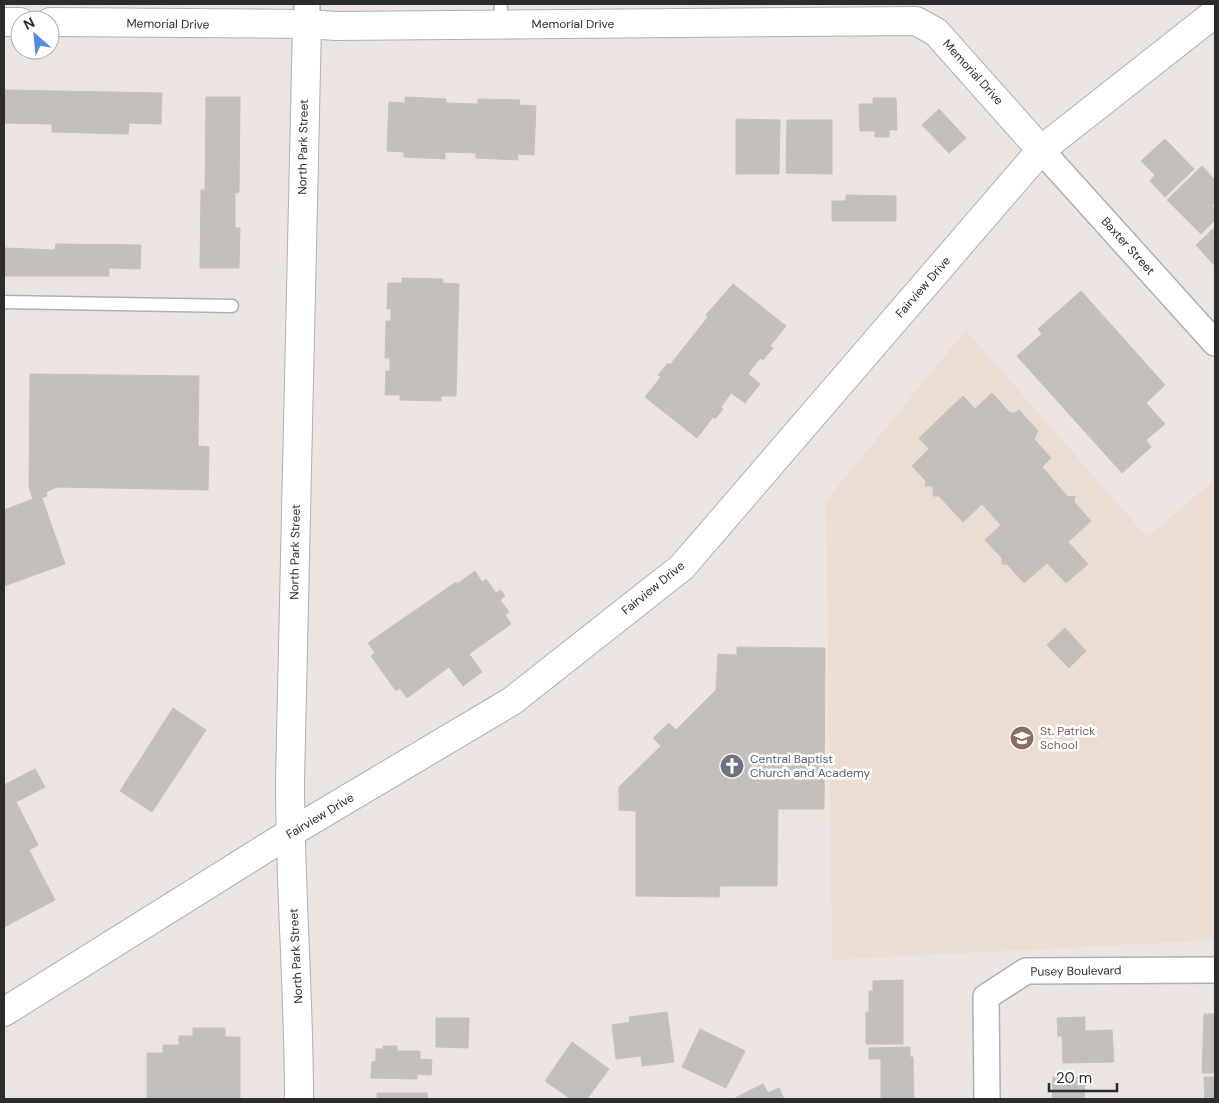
<svg xmlns="http://www.w3.org/2000/svg" width="1219" height="1103" font-family="'DM Sans',sans-serif">
  <rect width="100%" height="100%" fill="#ece4e0"/>
  <polygon fill="#ebddd1" points="966,330 1147,537 1215,480 1215,940 832,960 826,501"/>
  <g fill="#c5bfbb" stroke="#c7bfb9">
    <polygon points="4,90 162,93 161,124 129,123 128,134 52,132 52,124 4,123"/>
    <polygon points="206,97 240,97 239,192 235,193 235,228 240,228 239,268 200,268 201,190 205,190"/>
    <polygon points="405,97 446,99 446,103 478,104 478,99 520,100 519,105 536,106 534,155 518,154 518,160 476,158 476,153 445,152 445,159 404,157 404,152 387,151 389,102 405,103"/>
    <polygon points="873,98 896,98 897,130 889,130 889,137 875,137 875,131 860,131 859,104 873,104"/>
    <polygon points="939,109 966,138 949,153 922,125"/>
    <polygon points="736,119 780,120 779,174 736,174"/>
    <polygon points="787,120 832,120 832,174 786,173"/>
    <polygon points="1165,139 1194,169 1165,197 1150,181 1155,175 1141,161"/>
    <polygon points="1202,166 1215,180 1215,202 1212,205 1215,209 1215,220 1201,234 1167,200"/>
    <polygon points="846,195 896,196 896,221 832,221 832,201 846,201"/>
    <polygon points="1215,227 1215,266 1196,245"/>
    <polygon points="56,244 141,245 140,269 109,268 109,276 4,276 4,248 55,250"/>
    <polygon points="402,278 443,279 442,283 459,284 456,396 441,396 441,401 400,400 400,395 385,395 386,371 390,371 390,358 385,358 386,321 391,321 391,309 387,309 388,283 402,283"/>
    <polygon points="733,284 786,326 770,346 773,348 763,360 760,358 748,374 760,384 745,403 731,393 721,407 723,409 715,419 713,417 697,438 645,397 661,377 658,375 668,363 670,365 708,317 706,315"/>
    <polygon points="1081,291 1165,385 1146,403 1165,424 1146,440 1151,447 1122,473 1017,356 1042,334 1038,329"/>
    <polygon points="30,374 199,376 198,446 209,447 208,490 57,487 46,492 47,496 42,498 65,564 4,586 4,510 33,499 29,487"/>
    <polygon points="992,393 1010,413 1015,413 1019,410 1038,431 1034,439 1051,458 1042,467 1068,497 1075,496 1074,502 1091,521 1068,542 1088,564 1066,583 1047,563 1024,583 1007,564 1002,564 1002,558 985,540 1001,525 982,504 963,522 939,496 933,496 933,486 925,486 926,481 912,466 929,449 919,438 963,396 975,409"/>
    <polygon points="475,571 482,582 486,579 496,593 501,590 505,596 500,600 509,612 505,615 511,624 469,654 482,672 463,686 449,667 407,698 400,688 396,691 371,656 375,653 368,643 456,582 457,584"/>
    <polygon points="1065,628 1086,651 1069,668 1047,645"/>
    <polygon points="737,647 825,648 824,809 778,809 777,886 720,886 719,897 636,896 636,811 619,810 619,787 661,746 653,738 669,723 676,730 716,690 718,654 737,655"/>
    <polygon points="173,708 206,730 152,812 120,791"/>
    <polygon points="35,769 45,787 16,802 38,845 29,850 55,900 4,927 4,785"/>
    <polygon points="903,980 903,1044 866,1044 866,1012 869,1012 869,991 873,991 873,981"/>
    <polygon points="667,1012 674,1062 642,1066 641,1056 616,1059 612,1025 630,1022 629,1017"/>
    <polygon points="1204,1014 1215,1014 1215,1073 1202,1073"/>
    <polygon points="1085,1017 1085,1031 1112,1030 1114,1062 1063,1063 1062,1036 1058,1036 1057,1018"/>
    <polygon points="436,1018 469,1018 468,1048 436,1047"/>
    <polygon points="193,1028 225,1028 225,1037 240,1037 240,1099 147,1099 147,1053 163,1053 163,1045 179,1045 179,1036 193,1036"/>
    <polygon points="700,1029 745,1051 726,1088 682,1067"/>
    <polygon points="572,1042 609,1069 587,1099 571,1099 545,1081"/>
    <polygon points="383,1046 397,1046 397,1051 420,1051 420,1059 432,1060 431,1075 417,1074 417,1079 371,1078 372,1062 376,1061 376,1049 383,1049"/>
    <polygon points="910,1047 910,1057 913,1057 914,1099 881,1099 881,1059 869,1059 869,1048"/>
    <polygon points="1053,1077 1085,1078 1084,1099 1052,1099"/>
    <polygon points="1204,1077 1215,1077 1215,1099 1205,1099"/>
    <polygon points="763,1084 768,1093 779,1088 784,1099 736,1099 735,1098"/>
    <polygon points="377,1093 427,1093 428,1099 377,1099"/>
  </g>
  <g fill="none" stroke-linecap="round" stroke-linejoin="round">
    <defs>
      <g id="lane">
        <polyline points="500,25 501,4"/>
        <polyline points="4,302 232,306"/>
      </g>
      <g id="street">
        <polyline points="307,4 307,24"/>
        <polyline points="1041,150 1215,343"/>
        <polyline points="987,1099 986,997 1026,971 1215,970"/>
      </g>
      <g id="secondary">
        <polyline points="4,22 20,22"/>
        <polyline points="50,22 307,24 336,26 916,21 936,32 1041,150"/>
        <polyline points="4,1012 290,833 512,701 682,567 1041,150 1215,13"/>
        <path d="M299 1099C299 993 290 887 290 781L307 24"/>
      </g>
    </defs>
    <use href="#lane" stroke="#acb0b6" stroke-width="15"/>
    <use href="#street" stroke="#acb0b6" stroke-width="28"/>
    <use href="#secondary" stroke="#acb0b6" stroke-width="30"/>
    <use href="#lane" stroke="#fff" stroke-width="12"/>
    <use href="#street" stroke="#fff" stroke-width="25"/>
    <use href="#secondary" stroke="#fff" stroke-width="28"/>
  </g>
  <defs>
    <symbol id="school-disc" viewBox="-11 -11 22 22"><circle r="9.5" fill="#8d6e63" stroke="#fff"/><path d="M0-5L7-2L0 1L-7-2ZM-4 1L0 2.5L4 1V4Q0 6-4 4Z" fill="#fff"/></symbol>
    <symbol id="church-disc" viewBox="-11 -11 22 22"><circle r="9.5" fill="#6b7280" stroke="#fff"/><path d="M-1.2-6h2.4v3.5h3.3v2.4h-3.3V6h-2.4V-.1h-3.3v-2.4h3.3Z" fill="#fff"/></symbol>
  </defs>
  <g fill-rule="evenodd">
    <use href="#school-disc" x="1008" y="724" width="28" height="28"/>
    <use href="#church-disc" x="718" y="752" width="28" height="28"/>
  </g>
  <g text-anchor="middle" dominant-baseline="central" stroke-width="5" stroke-linejoin="round" paint-order="stroke">
    <g font-size="12" fill="#2c2c2c" stroke="#fff">
      <text transform="translate(168 24) rotate(1)">Memorial Drive</text>
      <text x="573" y="24">Memorial Drive</text>
      <text transform="translate(973 72) rotate(48)">Memorial Drive</text>
      <text transform="translate(303 147) rotate(-89)">North Park Street</text>
      <text transform="translate(1128 246) rotate(48)">Baxter Street</text>
      <text transform="translate(923 287) rotate(-49)">Fairview Drive</text>
      <text transform="translate(295 552) rotate(-89)">North Park Street</text>
      <text transform="translate(653 588) rotate(-39)">Fairview Drive</text>
      <text transform="translate(320 816) rotate(-31)">Fairview Drive</text>
      <text transform="translate(296 956) rotate(-93)">North Park Street</text>
      <text transform="translate(1076 971) rotate(-1)">Pusey Boulevard</text>
    </g>
    <g font-size="12" fill="#785e54" stroke="#fff" text-anchor="start">
      <text x="1040" y="731">St. Patrick<tspan x="1040" dy="14">School</tspan></text>
    </g>
    <g font-size="12" fill="#5b616d" stroke="#fff" text-anchor="start">
      <text x="750" y="759">Central Baptist<tspan x="750" dy="14">Church and Academy</tspan></text>
    </g>
  </g>
  <rect width="1219" height="1103" fill="none" stroke="#2c2c2c" stroke-width="10"/>
  <g transform="translate(35 35) rotate(333)"><circle r="24" fill="#ffffff" stroke="#ababab"/>
  <path d="M0-4L9 19L0 12L-9 19Z" fill="#518be7"/>
  <text y="-8" font-size="14" font-weight="bold" text-anchor="middle" fill="#2c2c2c">N</text>
  </g>
  <path d="M1049 1083v8h68v-8" fill="none" stroke="#2c2c2c" stroke-width="2.5"/>
  <text x="1056" y="1083" font-size="15" fill="#2c2c2c" stroke="#ffffff" stroke-width="4" paint-order="stroke">20 m</text>
</svg>
